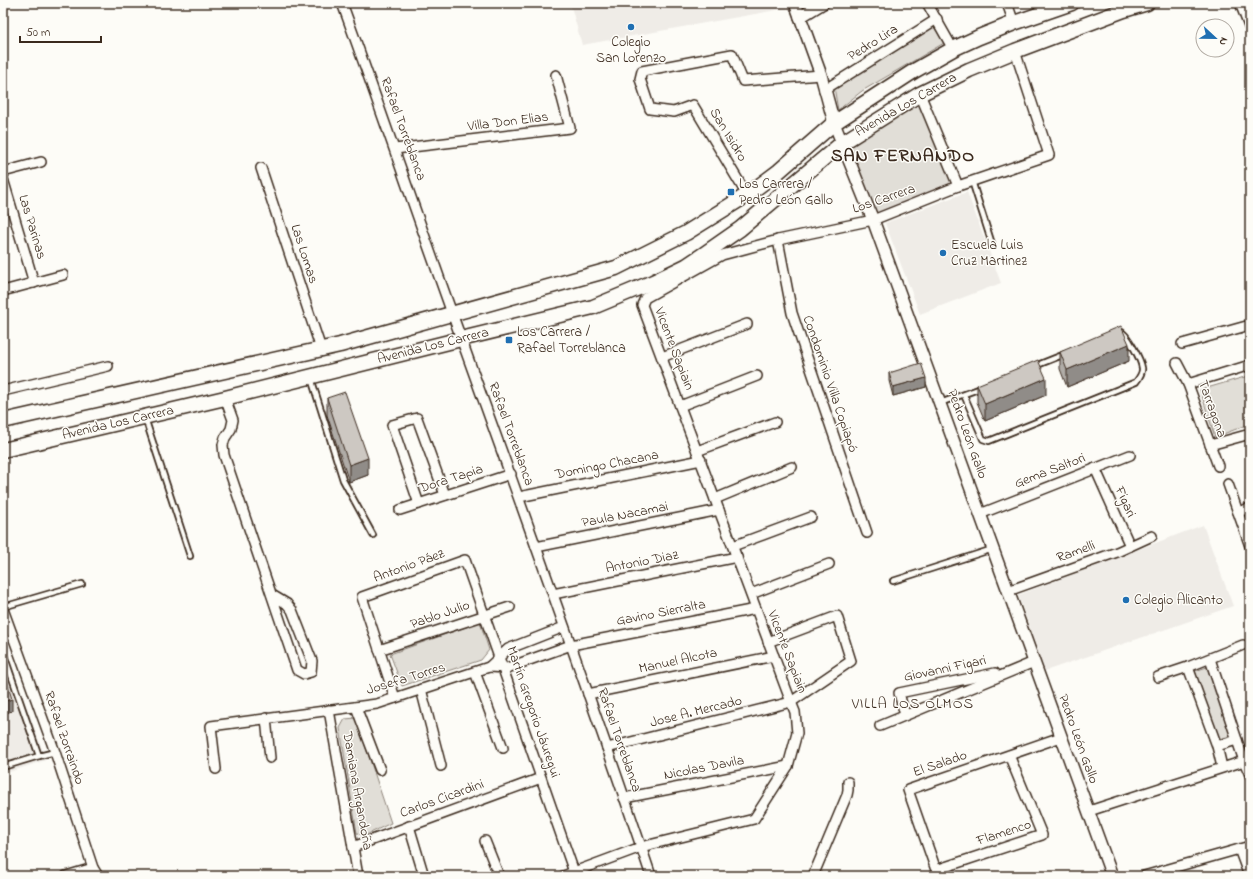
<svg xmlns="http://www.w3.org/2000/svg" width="1253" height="879" font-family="'Indie Flower',sans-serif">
  <rect width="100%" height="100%" fill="#fdfcf7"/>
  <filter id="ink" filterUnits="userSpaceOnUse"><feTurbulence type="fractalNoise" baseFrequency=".025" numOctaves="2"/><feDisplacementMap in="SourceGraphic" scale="8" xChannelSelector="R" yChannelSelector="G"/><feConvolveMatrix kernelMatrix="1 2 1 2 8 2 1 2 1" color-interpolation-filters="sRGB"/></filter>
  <g filter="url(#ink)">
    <g fill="#efece7">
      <polygon points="570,3 786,3 788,8 582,45"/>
      <polygon points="967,192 1001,283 920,314 885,223"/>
      <polygon points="1203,525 1233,606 1045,671 1018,595"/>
      <polygon points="3,642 46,760 3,774"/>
    </g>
    <g fill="#e1ded7" stroke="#8e847a">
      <polygon points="934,27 944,43 862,91 838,110 834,87"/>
      <polygon points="918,98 954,185 877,216 845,144"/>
      <polygon points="1248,376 1250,381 1250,424 1215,437 1200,390"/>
      <polygon points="480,622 489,650 481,660 402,686 390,654"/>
      <polygon points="1207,667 1231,736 1219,739 1195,671"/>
      <polygon points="356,718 391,823 364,836 357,833 340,728 345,719"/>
    </g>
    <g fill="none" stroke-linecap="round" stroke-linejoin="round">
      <defs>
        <g id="service">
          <polyline points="972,181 992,244"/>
          <polyline points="1035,366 1065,354"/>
          <polyline points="311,378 343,480 373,535"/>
          <path d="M964 395 983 439 989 441 1136 382C1139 378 1143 373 1142 368 1141 360 1127 333 1120 331"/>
          <polyline points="940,403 981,388"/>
          <polyline points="145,418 190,556"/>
          <polyline points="893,581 993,549"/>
          <polyline points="3,607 82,584"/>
          <polyline points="3,652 39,756 55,752"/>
          <polyline points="3,767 39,756"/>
        </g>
        <g id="minor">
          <path d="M342 3C383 115 421 228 462 341 526 519 591 697 651 876"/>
          <polyline points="927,3 953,49"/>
          <polyline points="1007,3 1014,23"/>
          <polyline points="1240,3 1250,29"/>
          <polyline points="824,90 937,19"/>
          <polyline points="920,94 958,186"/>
          <polyline points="395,149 570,128 556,75"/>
          <polyline points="261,168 321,349"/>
          <polyline points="3,172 41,162"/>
          <polyline points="3,179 34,283"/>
          <polyline points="747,195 693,105 674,112 650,109 640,79 642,71 732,54 743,81 821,75"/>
          <polyline points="778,240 792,313 867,533"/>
          <polyline points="3,291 63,275"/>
          <polyline points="1182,344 1250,325"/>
          <polyline points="662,357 747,324"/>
          <polyline points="1177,363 1188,384 1218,466"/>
          <polyline points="1188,384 1250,365"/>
          <polyline points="3,391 108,366"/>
          <polyline points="225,398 233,420 231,429 225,438 223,445 224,455 297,670 304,674 311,672 312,661 292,610 287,604 272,595"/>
          <polyline points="680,406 757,376"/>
          <polyline points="1210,445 1250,434"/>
          <polyline points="697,451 775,422"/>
          <polyline points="1095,468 1130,546"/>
          <polyline points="1228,484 1250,546"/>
          <polyline points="519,497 701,460"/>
          <polyline points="715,499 792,467"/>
          <polyline points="419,504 392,425 417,418 445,495"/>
          <polyline points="400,510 511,474"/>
          <polyline points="1238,512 1250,508"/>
          <polyline points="980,514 1130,455"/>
          <polyline points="733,546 811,517"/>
          <polyline points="536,547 719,510"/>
          <polyline points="1008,591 1117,552 1152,536"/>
          <polyline points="553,594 737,557"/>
          <polyline points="751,594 829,564"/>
          <polyline points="3,609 55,752 93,868 98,876"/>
          <polyline points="564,627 508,649 489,667 507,668 571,645 756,609"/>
          <polyline points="379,650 510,607"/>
          <polyline points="1210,659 1244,761 1250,775"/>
          <polyline points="1188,667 1217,746 1222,767"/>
          <polyline points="475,672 503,748"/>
          <polyline points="1158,677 1188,667 1243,645"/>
          <polyline points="421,689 441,766"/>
          <polyline points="588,694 774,656"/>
          <polyline points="395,698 362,597 465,560 574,872"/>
          <polyline points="356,707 380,770"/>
          <polyline points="329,710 358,876"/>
          <polyline points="905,715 899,693 995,673"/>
          <polyline points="266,718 270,758"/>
          <polyline points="880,726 1034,662"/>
          <polyline points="1217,746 1237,740"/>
          <polyline points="607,748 791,702 851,661 837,616 768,642"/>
          <polyline points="1009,755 1042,835 936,870 908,790 1061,737"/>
          <polyline points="216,769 211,726 377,704 489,667"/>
          <polyline points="624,798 788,766"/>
          <polyline points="1089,811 1244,761"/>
          <polyline points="409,826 424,876"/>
          <polyline points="485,841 499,876"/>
          <polyline points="353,847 541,778"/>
          <polyline points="1239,849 1249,876"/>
          <polyline points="66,876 93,868"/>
          <polyline points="563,876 641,847 754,819 788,766 797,733 795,712 791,702 642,305 645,298 722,255 778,240 873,220 958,186 1049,155 1015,51"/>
          <polyline points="813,876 847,795 848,790 848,782"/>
          <polyline points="1144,876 1250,846"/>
        </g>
        <g id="tertiary">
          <polyline points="795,3 821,75 834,123 873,220 1112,876"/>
          <polyline points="800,17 823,3"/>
        </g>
        <g id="primary">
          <polyline points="3,421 340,345 616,268 686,233 747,195 779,171 834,123 914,71 953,49 979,37 1014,23 1072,3"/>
          <polyline points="3,450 225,398 461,339 593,307 653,282 686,266 704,254 740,229 842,143 920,94 969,70 1015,51 1124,10 1147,3"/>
        </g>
      </defs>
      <use href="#service" stroke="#3b2a1e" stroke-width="8"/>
      <use href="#minor" stroke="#3b2a1e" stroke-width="12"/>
      <use href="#tertiary" stroke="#3b2a1e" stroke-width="14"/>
      <use href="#primary" stroke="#3b2a1e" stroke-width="17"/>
      <use href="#service" stroke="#fdfcf7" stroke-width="4.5"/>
      <use href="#minor" stroke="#fdfcf7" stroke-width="9"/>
      <use href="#tertiary" stroke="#fdfcf7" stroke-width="11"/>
      <use href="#primary" stroke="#fdfcf7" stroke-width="14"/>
    </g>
    <g fill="#b0aca7" stroke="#3b2a1e">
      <polygon points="1060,352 1129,361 1067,387 1060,369"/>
      <polygon points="889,373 926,387 893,396 889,381"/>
      <polygon points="977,385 1046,395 985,421 977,402"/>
      <polygon points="327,398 368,475 349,482 327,415"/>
    </g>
    <g fill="#908c88" stroke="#3b2a1e">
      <polygon points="1129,344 1129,361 1067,387 1067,370"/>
      <polygon points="926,378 926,387 893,396 893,387"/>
      <polygon points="1046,378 1046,395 985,421 985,404"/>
      <polygon points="368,458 368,475 349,482 349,465"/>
      <polygon points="12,699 12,711 3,714 3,702"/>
    </g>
    <g fill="#cdc8c2" stroke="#3b2a1e">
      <polygon points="1121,326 1129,344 1067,370 1060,352"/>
      <polygon points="1038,360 1046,378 985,404 977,385"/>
      <polygon points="921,363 926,378 893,387 889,373"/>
      <polygon points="345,392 368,458 349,465 327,398"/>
      <polygon points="3,670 12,699 3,702"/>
    </g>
  </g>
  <g fill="#1f6fb2" stroke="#fdfcf7" stroke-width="1.5">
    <circle cx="631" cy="27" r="4"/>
    <rect x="727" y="188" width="8" height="8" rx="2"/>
    <circle cx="943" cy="253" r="4"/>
    <rect x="505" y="336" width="8" height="8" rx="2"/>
    <circle cx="1126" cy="600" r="4"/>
  </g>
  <g text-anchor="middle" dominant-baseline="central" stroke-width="3" stroke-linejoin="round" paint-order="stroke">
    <g font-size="14" fill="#3b2a1e" stroke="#fdfcf7" text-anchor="start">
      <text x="631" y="42" text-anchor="middle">Colegio<tspan x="631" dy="16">San Lorenzo</tspan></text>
      <text x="739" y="184">Los Carrera /<tspan x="739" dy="16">Pedro León Gallo</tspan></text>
      <text x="951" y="245">Escuela Luis<tspan x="951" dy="16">Cruz Martinez</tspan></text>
      <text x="517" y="332">Los Carrera /<tspan x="517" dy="16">Rafael Torreblanca</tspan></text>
      <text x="1134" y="600">Colegio Alicanto</text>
    </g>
    <g font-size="14" fill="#3b2a1e" stroke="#fdfcf7">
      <text transform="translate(873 43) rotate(-32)">Pedro Lira</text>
      <text transform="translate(906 105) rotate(-30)">Avenida Los Carrera</text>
      <text transform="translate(508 122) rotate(-7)">Villa Don Elias</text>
      <text transform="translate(403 129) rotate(70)">Rafael Torreblanca</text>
      <text transform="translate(728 135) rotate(59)">San Isidro</text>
      <text transform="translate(884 199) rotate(-19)">Los Carrera</text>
      <text transform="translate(32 227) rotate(73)">Las Parinas</text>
      <text transform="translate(304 254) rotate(72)">Las Lomas</text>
      <text transform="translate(433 346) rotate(-14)">Avenida Los Carrera</text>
      <text transform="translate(674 349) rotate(69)">Vicente Sapiain</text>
      <text transform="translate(830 384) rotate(71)">Condominio Villa Copiapó</text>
      <text transform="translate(1212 409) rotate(70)">Tarragona</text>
      <text transform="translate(118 423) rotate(-13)">Avenida Los Carrera</text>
      <text transform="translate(511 434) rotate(70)">Rafael Torreblanca</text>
      <text transform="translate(967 434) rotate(70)">Pedro León Gallo</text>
      <text transform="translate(607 465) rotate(-11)">Domingo Chacana</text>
      <text transform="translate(1050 471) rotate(-21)">Gema Saltori</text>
      <text transform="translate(451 479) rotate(-18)">Dora Tapia</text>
      <text transform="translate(1125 502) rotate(66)">Figari</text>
      <text transform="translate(625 515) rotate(-11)">Paula Nacamai</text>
      <text transform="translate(1076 552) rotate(-20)">Ramelli</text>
      <text transform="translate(642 562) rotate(-11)">Antonio Diaz</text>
      <text transform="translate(409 566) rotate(-20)">Antonio Páez</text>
      <text transform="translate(661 613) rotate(-11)">Gavino Sierralta</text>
      <text transform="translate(440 615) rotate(-19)">Pablo Julio</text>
      <text transform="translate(787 652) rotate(69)">Vicente Sapiain</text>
      <text transform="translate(678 661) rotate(-12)">Manuel Alcota</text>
      <text transform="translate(945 669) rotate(-12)">Giovanni Figari</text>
      <text transform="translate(406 679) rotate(-17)">Josefa Torres</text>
      <text transform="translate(533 712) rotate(71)">Martín Gregorio Jáuregui</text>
      <text transform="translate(696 712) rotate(-14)">Jose A. Mercado</text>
      <text transform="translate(64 738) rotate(71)">Rafael Zorraindo</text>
      <text transform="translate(1078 739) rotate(70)">Pedro León Gallo</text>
      <text transform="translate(619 740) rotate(71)">Rafael Torreblanca</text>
      <text transform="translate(940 764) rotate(-19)">El Salado</text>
      <text transform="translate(704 768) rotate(-11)">Nicolas Davila</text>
      <text transform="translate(357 791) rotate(80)">Damiana Argandoña</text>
      <text transform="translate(442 799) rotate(-20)">Carlos Cicardini</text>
      <text transform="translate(1004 833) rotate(-18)">Flamenco</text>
    </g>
    <g font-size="15" letter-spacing="1" fill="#3b2a1e" stroke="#fdfcf7">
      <text x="913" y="704">VILLA LOS OLMOS</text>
    </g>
    <g font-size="18" font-weight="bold" letter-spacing="1" fill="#3b2a1e" stroke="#fdfcf7">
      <text x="903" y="157">SAN FERNANDO</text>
    </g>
  </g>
  <rect width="1253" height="879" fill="none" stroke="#fdfcf7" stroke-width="16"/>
  <rect x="8" y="8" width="1237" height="863" fill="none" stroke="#3b2a1e" stroke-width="1.5" filter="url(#ink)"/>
  <g transform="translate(1215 38) rotate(112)"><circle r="19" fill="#fdfcf7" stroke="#afa8a0"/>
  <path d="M0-3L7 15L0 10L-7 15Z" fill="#1f6fb2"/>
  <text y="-6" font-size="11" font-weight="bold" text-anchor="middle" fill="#3b2a1e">N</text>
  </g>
  <path d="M20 36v6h81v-6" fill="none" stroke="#3b2a1e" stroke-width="2"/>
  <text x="26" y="36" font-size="12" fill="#3b2a1e" stroke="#fdfcf7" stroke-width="3" paint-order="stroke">50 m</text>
</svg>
